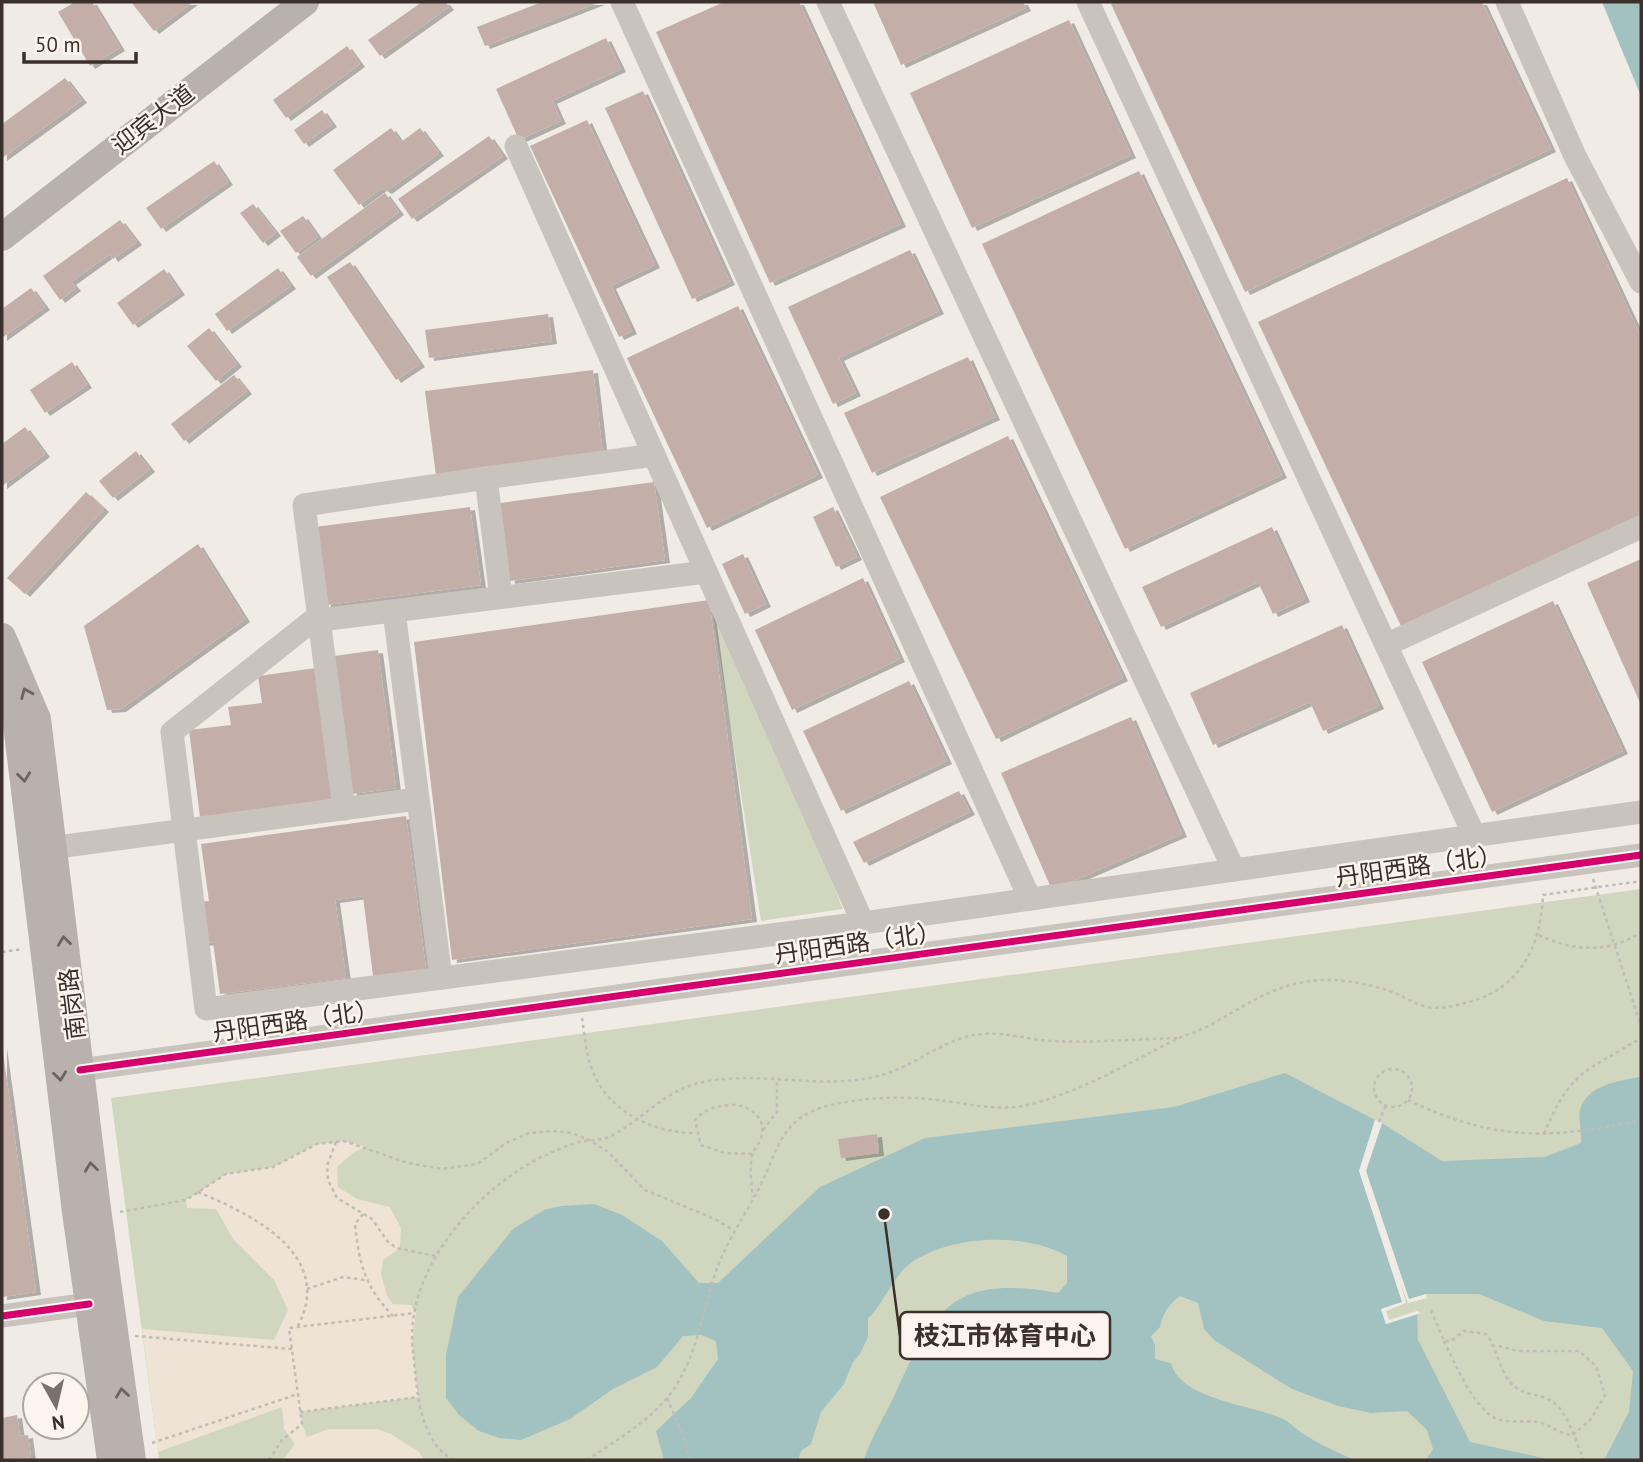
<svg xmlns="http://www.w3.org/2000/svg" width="1643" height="1462" font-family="'PT Sans','Noto Sans SC',sans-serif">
  <defs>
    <filter id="shadow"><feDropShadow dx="5" dy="3" stdDeviation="0" flood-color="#0004"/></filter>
  </defs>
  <rect width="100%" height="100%" fill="#f0ebe5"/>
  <g fill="#d1d6bf">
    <polygon points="716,600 843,909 761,921 711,601"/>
    <polygon points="1641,889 1641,1460 159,1460 111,1098"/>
  </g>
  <polygon fill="#eee3d5" points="344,1141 367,1147 354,1152 337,1167 338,1187 357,1199 390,1207 401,1228 400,1248 383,1260 381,1274 387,1296 393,1304 411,1305 416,1313 412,1343 418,1397 301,1412 302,1424 307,1437 329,1429 377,1429 391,1434 419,1452 424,1460 283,1460 295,1444 284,1429 282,1407 158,1452 142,1329 274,1340 288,1310 274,1280 233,1239 216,1209 187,1208 186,1200 226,1174 273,1167 317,1144"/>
  <g fill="#a1c2c1">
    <polygon points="1602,2 1641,2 1641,96"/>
    <path d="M1285 1073 1375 1120 1359 1171 1403 1302 1381 1309 1386 1324 1417 1314 1418 1340 1470 1442 1552 1460H1426L1433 1449 1427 1430 1407 1411 1371 1413 1338 1406 1292 1389 1214 1340 1204 1329 1198 1303 1180 1296C1170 1303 1162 1314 1160 1327L1151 1336 1155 1345V1359L1171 1363C1180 1400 1254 1405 1283 1419 1291 1423 1297 1430 1305 1435 1320 1445 1338 1452 1354 1460H864C871 1436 886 1415 896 1392 936 1304 957 1275 1058 1293L1067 1283V1256C1025 1232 947 1234 907 1266 893 1278 878 1312 868 1318V1337L860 1354 853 1362 844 1384 821 1412 811 1444 801 1451 798 1460H664L656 1431 691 1398 718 1359 716 1341 701 1335 683 1336 657 1367 613 1389 570 1419 521 1440 499 1438 479 1431 459 1415 446 1398V1355L458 1297 513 1229 544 1210 561 1206 594 1204 622 1215 662 1241 699 1283H718L820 1187 925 1138 1174 1107Z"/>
    <path d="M1641 1077V1460H1604L1629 1412 1633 1371 1602 1328 1544 1321 1479 1294H1426L1409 1300 1366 1171 1382 1123 1442 1161 1545 1157 1581 1143C1582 1133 1578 1118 1580 1110 1586 1085 1621 1080 1641 1077Z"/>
  </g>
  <polygon fill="#f0ebe5" points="1375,1120 1379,1121 1363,1171 1379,1121 1382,1123 1366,1171 1409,1299 1426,1294 1427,1298 1408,1303 1400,1282 1406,1303 1386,1311 1389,1320 1417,1311 1421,1313 1386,1324 1381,1309 1402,1302 1359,1171"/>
  <g fill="#c3afa7" filter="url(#shadow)">
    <polygon points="75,2 92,2 120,48 90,66 58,12"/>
    <polygon points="131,2 193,2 154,31"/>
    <polygon points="422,2 445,2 449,7 380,56 368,40"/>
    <polygon points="542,2 600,2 485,46 477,27"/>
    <polygon points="724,2 799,2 901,224 770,283 656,32"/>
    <polygon points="873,2 1023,2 1026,8 901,65"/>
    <polygon points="1115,2 1482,2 1551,149 1245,292 1111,4"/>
    <polygon points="1069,20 1131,155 972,228 910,93"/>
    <polygon points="606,38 621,69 552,101 561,121 519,140 496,89"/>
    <polygon points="347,46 360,64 286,118 273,100"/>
    <polygon points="65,78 82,100 2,158 2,124"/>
    <polygon points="643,91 730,282 692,299 605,108"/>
    <polygon points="322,110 332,124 304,144 294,130"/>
    <polygon points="587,120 655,265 611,286 632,331 619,337 530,146"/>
    <polygon points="391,128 401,142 420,128 439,153 387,191 382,188 359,205 333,170"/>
    <polygon points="489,136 503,156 412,219 398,199"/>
    <polygon points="214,161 228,182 161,229 146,208"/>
    <polygon points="1139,171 1282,475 1125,549 982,244"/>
    <polygon points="1567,178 1641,337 1641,514 1401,626 1258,322"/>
    <polygon points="385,193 399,212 311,276 297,257"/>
    <polygon points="253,204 276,233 263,243 240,213"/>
    <polygon points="303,216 318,237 296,253 280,231"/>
    <polygon points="120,220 137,242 113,259 110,254 71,282 76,288 60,300 43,276"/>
    <polygon points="910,250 939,311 839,358 856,393 833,404 788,307"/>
    <polygon points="350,262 420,364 396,380 327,277"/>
    <polygon points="278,268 291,286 227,331 215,314"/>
    <polygon points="164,269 180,292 133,325 117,303"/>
    <polygon points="31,288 45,307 2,338 2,309"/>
    <polygon points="738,306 818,475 707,528 627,358"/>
    <polygon points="548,314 552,341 429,358 425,330"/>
    <polygon points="209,328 237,364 216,381 187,346"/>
    <polygon points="968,357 995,417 872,473 844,413"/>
    <polygon points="72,362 87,385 45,413 30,390"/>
    <polygon points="593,370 603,455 436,476 425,391"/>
    <polygon points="234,375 247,391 184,441 171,424"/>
    <polygon points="25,427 45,454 2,486 2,444"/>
    <polygon points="1008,436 1123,678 996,739 880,497"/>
    <polygon points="136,451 150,469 113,498 99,481"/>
    <polygon points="654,482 665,560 510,581 500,503"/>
    <polygon points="86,492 104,509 25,594 7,578"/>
    <polygon points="470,507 481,585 326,605 315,527"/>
    <polygon points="833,507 857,557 836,567 813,517"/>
    <polygon points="1272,527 1305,599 1273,614 1258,582 1161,627 1142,587"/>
    <polygon points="198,544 245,619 121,709 107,710 84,626"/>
    <polygon points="743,554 766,604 745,614 722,564"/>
    <polygon points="1641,559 1641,705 1587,583"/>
    <polygon points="863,578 900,659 792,710 755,630"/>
    <polygon points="709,600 752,919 452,960 414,642"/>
    <polygon points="1553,601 1623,751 1492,812 1422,662"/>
    <polygon points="1342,625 1379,706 1323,731 1310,702 1213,745 1190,693"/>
    <polygon points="378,650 396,788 352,794 334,656"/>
    <polygon points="316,668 333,799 200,817 189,730 231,725 228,707 262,703 258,676"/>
    <polygon points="909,681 947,761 841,811 803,731"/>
    <polygon points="1131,717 1182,834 1052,890 1001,773"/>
    <polygon points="959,791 970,812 864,863 853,842"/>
    <polygon points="406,816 426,969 373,976 363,896 335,900 346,978 220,994 213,942 203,943 198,902 209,901 201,844"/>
    <polygon points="2,1045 36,1292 2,1297"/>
    <polygon points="877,1134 879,1153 841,1158 838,1139"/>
    <polygon points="17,1415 20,1436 28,1435 31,1457 2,1460 2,1418"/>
  </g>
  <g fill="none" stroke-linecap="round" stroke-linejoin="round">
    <g stroke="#c2bbb6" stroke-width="2.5" stroke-dasharray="3.5 3.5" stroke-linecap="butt">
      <polyline points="1593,879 1641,1026"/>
      <path d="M1539 935C1573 952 1610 953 1641 932"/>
      <polyline points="2,952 23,949"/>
      <path d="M582 1018C585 1036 586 1056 593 1072 609 1112 655 1134 696 1133"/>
      <circle cx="1393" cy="1088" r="19"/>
      <path d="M1408 1100C1494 1141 1550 1140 1641 1120"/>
      <polyline points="1379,1122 1386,1105"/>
      <polyline points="763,1130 777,1112 777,1079"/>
      <path d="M1544 1134C1570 1070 1586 1072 1641 1038"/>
      <polyline points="336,1142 327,1166 328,1180 337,1198 372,1219 388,1242 397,1248 435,1256"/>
      <path d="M752 1154 725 1153 701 1145 695 1120C704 1110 715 1106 729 1105 748 1103 768 1118 761 1138 759 1144 755 1148 753 1153 749 1164 751 1185 753 1197"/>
      <path d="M198 1192C251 1214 335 1254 298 1326"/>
      <polyline points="120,1212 186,1200 226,1174 273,1167 317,1144 344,1141 408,1163 442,1169 477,1164 508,1142 529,1133 553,1131 572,1133 589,1140 607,1151 645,1190 715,1219 733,1230"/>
      <path d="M363 1214 355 1224C359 1264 365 1287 393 1316"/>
      <polyline points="307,1289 343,1277 365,1280"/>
      <path d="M1431 1310 1444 1341H1451L1464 1331 1486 1334C1498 1348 1497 1366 1510 1382 1522 1397 1539 1392 1553 1402 1569 1414 1576 1443 1584 1460"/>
      <polyline points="135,1336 292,1349"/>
      <path d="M1444 1341C1454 1362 1474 1408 1495 1418 1507 1424 1525 1420 1538 1422 1551 1424 1557 1434 1573 1435L1591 1419 1605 1395 1596 1366 1579 1351H1518L1495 1345"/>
      <polyline points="667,1398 683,1435 690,1460"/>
      <polyline points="300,1412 418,1397"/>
      <polyline points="152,1443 298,1394"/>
      <polyline points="269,1460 282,1440 302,1424 289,1328 415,1313"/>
      <path d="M454 1460C418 1442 417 1387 413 1351 403 1270 479 1185 548 1154 559 1149 571 1144 583 1141 591 1140 601 1140 609 1137 640 1122 664 1091 699 1083 758 1069 818 1091 878 1076 912 1068 940 1041 974 1035 1001 1030 1027 1040 1053 1041 1096 1043 1137 1039 1180 1038"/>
      <path d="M587 1460C617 1440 655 1418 675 1387 698 1352 702 1313 715 1274 726 1241 746 1215 761 1184 779 1147 782 1118 827 1106 858 1098 896 1096 928 1099 965 1102 998 1114 1035 1103 1089 1088 1130 1062 1179 1038 1189 1034 1199 1031 1208 1026 1239 1010 1264 990 1299 983 1331 976 1362 982 1393 992 1405 997 1416 1005 1428 1007 1441 1009 1453 1006 1465 1003 1520 990 1541 947 1543 895L1641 881"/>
    </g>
    <g stroke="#c9c3be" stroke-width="23">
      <polyline points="622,2 1030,899"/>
      <polyline points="828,2 1234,870"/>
      <polyline points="1088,2 1474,835"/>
      <polyline points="1507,2 1575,156 1641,282"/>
      <polyline points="516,146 863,923"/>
      <polyline points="706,572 312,621 172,732 206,1009 863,923 1641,812"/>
      <polyline points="501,597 486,478 654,455"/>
      <polyline points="394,611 441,978"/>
      <polyline points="1386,645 1641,527"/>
      <polyline points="344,809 304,505 486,478"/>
      <polyline points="35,850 417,799"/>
      <polyline points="80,1070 1641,855"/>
      <polyline points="2,1316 89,1304"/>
    </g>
    <g stroke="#b8b1ad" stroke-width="28">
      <polyline points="2,237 305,2"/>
      <polyline points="2,637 37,719 97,1209 132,1460"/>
      <polyline points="2,688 17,724 76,1212 111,1460"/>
    </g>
    <defs>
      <g id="cycleway">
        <polyline points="80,1070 1641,855"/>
        <polyline points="2,1316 89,1304"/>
      </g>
    </defs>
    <use href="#cycleway" stroke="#fbf5ee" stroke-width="11"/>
    <use href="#cycleway" stroke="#d6006c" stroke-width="7"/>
  </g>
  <defs><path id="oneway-chevron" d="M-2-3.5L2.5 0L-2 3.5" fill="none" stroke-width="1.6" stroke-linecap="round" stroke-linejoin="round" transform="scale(1.75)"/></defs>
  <g stroke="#6d645f">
    <use href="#oneway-chevron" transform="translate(26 693) rotate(-113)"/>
    <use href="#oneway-chevron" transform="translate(24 777) rotate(83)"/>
    <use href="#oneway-chevron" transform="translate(64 941) rotate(-97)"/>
    <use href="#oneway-chevron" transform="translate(60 1076) rotate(83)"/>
    <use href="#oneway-chevron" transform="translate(91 1167) rotate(-97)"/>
    <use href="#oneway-chevron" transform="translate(122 1393) rotate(-98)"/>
  </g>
  <g text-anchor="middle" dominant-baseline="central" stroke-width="5" stroke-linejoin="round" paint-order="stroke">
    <g font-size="24" fill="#3b302b" stroke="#fbf5ee">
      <text transform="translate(153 119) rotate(-38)">迎宾大道</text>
      <text transform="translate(1419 866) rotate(-8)">丹阳西路（北）</text>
      <text transform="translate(858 943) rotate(-8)">丹阳西路（北）</text>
      <text transform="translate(72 1004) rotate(-97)">南岗路</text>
      <text transform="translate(296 1021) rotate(-8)">丹阳西路（北）</text>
    </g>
  </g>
  <path fill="none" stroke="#3b302b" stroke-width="2.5" d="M884 1214L900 1336"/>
  <circle fill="#3b302b" stroke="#fbf5ee" stroke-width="2.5" cx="884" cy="1214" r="7"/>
  <rect fill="#fbf5ee" stroke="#3b302b" stroke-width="2.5" x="900" y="1312" width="210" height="47" rx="7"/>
  <g font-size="26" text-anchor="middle" font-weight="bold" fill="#3b302b">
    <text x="1005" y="1345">枝江市体育中心</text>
  </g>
  <rect width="1643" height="1462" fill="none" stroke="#3b302b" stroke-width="7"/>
  <g transform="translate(56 1406) rotate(172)"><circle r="33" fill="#fbf5ee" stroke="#aea6a0" stroke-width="2"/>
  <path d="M0-5L12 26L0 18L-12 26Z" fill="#7a716c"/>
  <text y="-10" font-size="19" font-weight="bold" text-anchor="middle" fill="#3b302b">N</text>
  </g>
  <path d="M24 52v10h112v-10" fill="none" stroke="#3b302b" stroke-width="3.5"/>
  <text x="35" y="52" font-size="21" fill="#3b302b" stroke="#fbf5ee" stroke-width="5" paint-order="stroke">50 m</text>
</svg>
